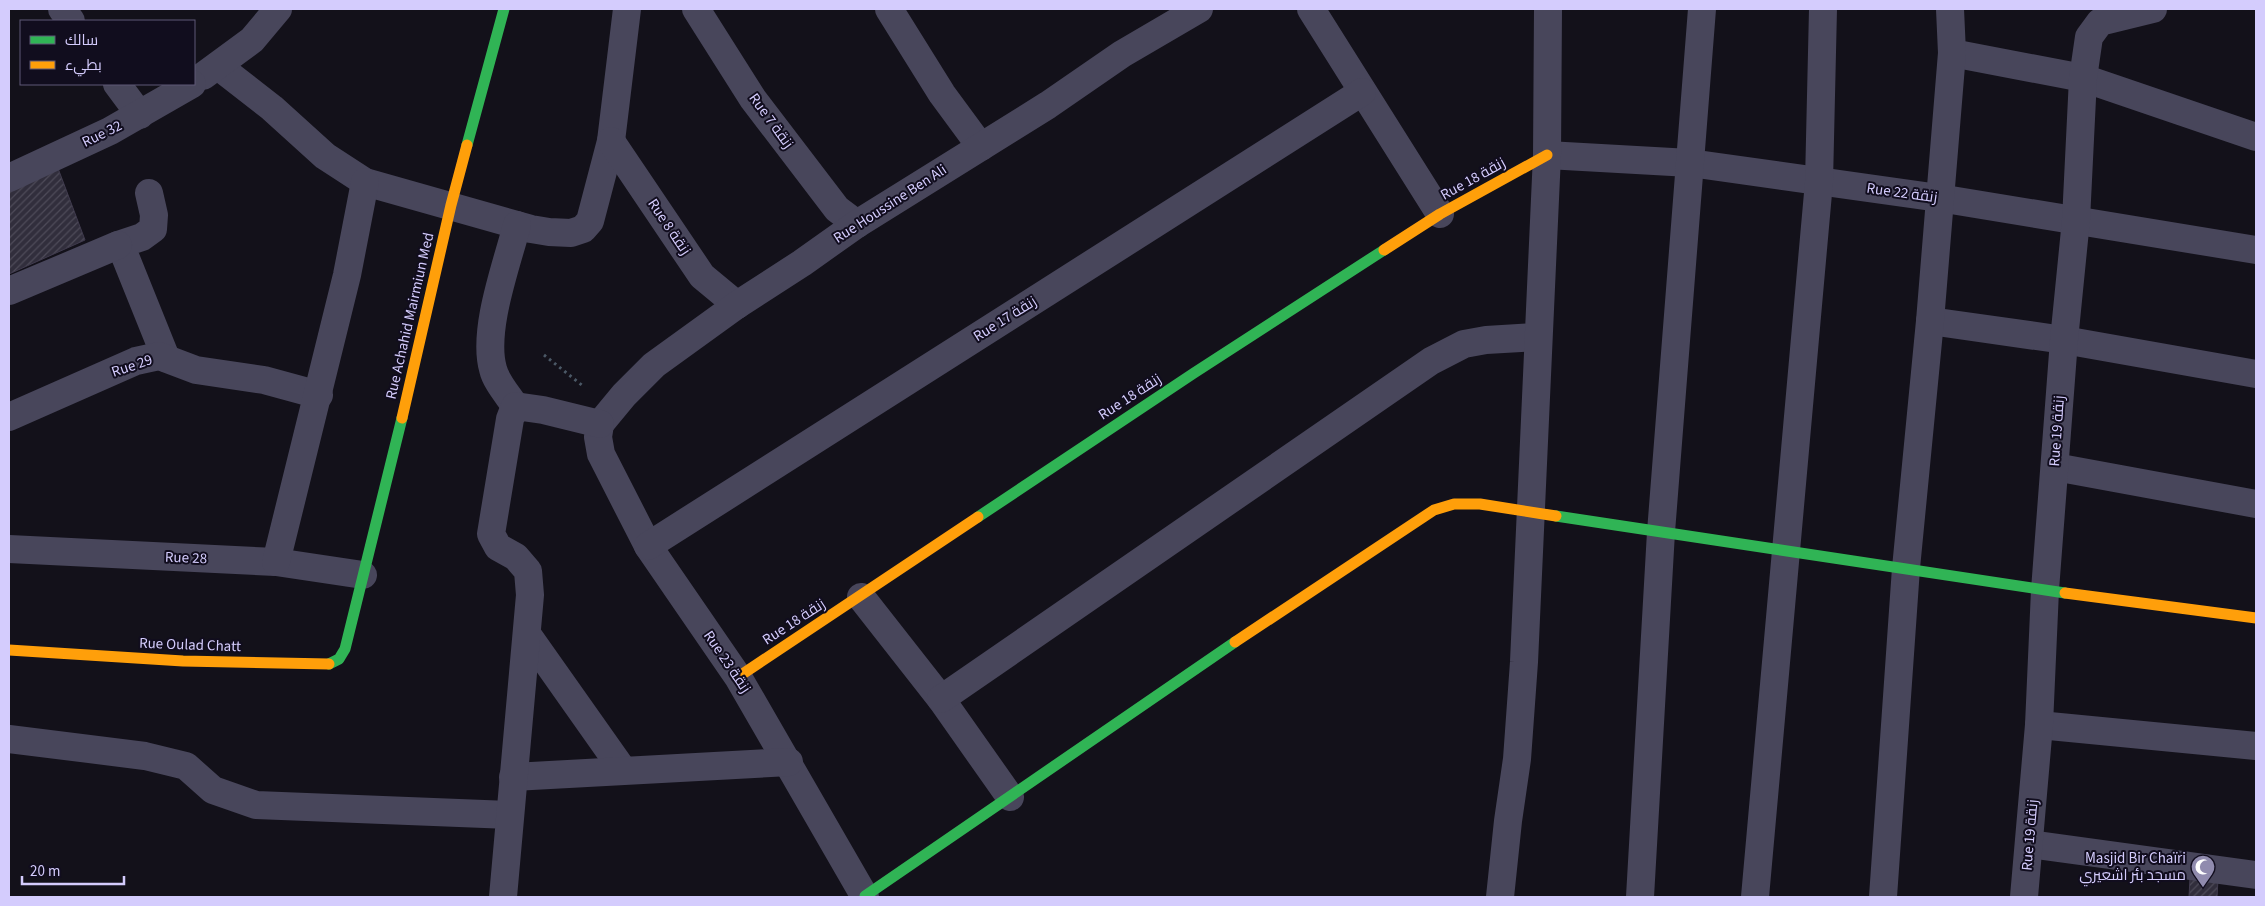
<svg xmlns="http://www.w3.org/2000/svg" width="2265" height="906" font-family="'Source Sans 3',Cairo,sans-serif">
  <defs>
    <pattern id="building-hatch" width="6" height="6" patternUnits="userSpaceOnUse" patternTransform="scale(1.25)"><rect width="6" height="6" fill="#312e3c"/><path d="M-1 1l2-2M0 6l6-6M5 7l2-2" fill="none" stroke="#4e4b59"/></pattern>
  </defs>
  <rect width="100%" height="100%" fill="#13111a"/>
  <g fill="url(#building-hatch)" stroke="#403b4e">
    <polygon points="56,163 85,240 9,274 9,184"/>
    <polygon points="2190,878 2218,879 2217,897 2189,897"/>
  </g>
  <g fill="none" stroke-linecap="round" stroke-linejoin="round">
    <polyline stroke="#4b5866" stroke-width="3" stroke-dasharray="2.5 4" stroke-linecap="butt" points="544,355 583,386"/>
    <g stroke="#48465b" stroke-width="28">
      <polyline points="62,9 71,21"/>
      <polyline points="696,9 753,99 837,209 857,224"/>
      <polyline points="889,9 942,94 981,147"/>
      <polyline points="1311,9 1440,214"/>
      <polyline points="1952,53 2083,78 2256,137"/>
      <polyline points="218,66 272,108 325,156 365,182 531,229 549,232 571,233 583,229 590,221 611,141 627,9"/>
      <polyline points="203,76 252,40 278,9"/>
      <polyline points="117,84 140,115"/>
      <polyline points="611,141 702,276 737,305"/>
      <polyline points="1547,155 1690,163 1939,198 2256,250"/>
      <polyline points="9,178 110,131 192,84"/>
      <polyline points="149,193 154,215 153,229 142,237 118,245 125,256 166,358"/>
      <polyline points="9,291 118,245"/>
      <polyline points="1930,321 2064,340 2256,374"/>
      <path d="M515 406C508 395 496 382 493 369 482 330 507 264 517 225"/>
      <polyline points="9,417 136,361 159,356 196,370 264,380 319,395"/>
      <polyline points="600,424 624,395 654,365 737,305 802,263 857,224 1048,105 1122,54 1199,9"/>
      <polyline points="600,424 598,437 601,454 648,546 738,677 865,897"/>
      <polyline points="2055,467 2256,504"/>
      <polyline points="648,546 1362,92"/>
      <polyline points="9,549 276,562 363,575"/>
      <polyline points="276,562 347,275 365,182"/>
      <polyline points="861,597 941,699 1010,797"/>
      <polyline points="527,634 623,770"/>
      <polyline points="941,699 1431,361 1464,344 1486,340 1537,337"/>
      <polyline points="2039,725 2256,746"/>
      <polyline points="9,739 145,756 186,766 213,790 256,805 510,815"/>
      <polyline points="513,777 789,762"/>
      <polyline points="2029,844 2256,875"/>
      <polyline points="503,897 530,595 528,571 516,557 498,547 491,534 510,419 515,406 543,410 600,424"/>
      <polyline points="1500,897 1508,821 1517,759 1524,662 1547,155 1548,9"/>
      <polyline points="1640,897 1661,532 1702,9"/>
      <polyline points="1755,897 1819,182 1823,9"/>
      <polyline points="1883,897 1906,568 1930,321 1952,53 1950,9"/>
      <polyline points="2024,897 2039,725 2045,590 2064,340 2076,220 2083,78 2089,37 2100,22 2153,9"/>
    </g>
    <g stroke="#30b455" stroke-width="11">
      <polyline points="467,145 504,9"/>
      <polyline points="1556,516 2065,593"/>
      <polyline points="978,517 1194,373 1384,250"/>
      <polyline points="329,664 339,659 345,649 402,418"/>
      <polyline points="865,896 1235,642"/>
    </g>
    <g stroke="#ff9f0a" stroke-width="11">
      <polyline points="1384,250 1440,214 1547,155"/>
      <polyline points="402,418 451,205 467,145"/>
      <polyline points="2065,593 2256,618"/>
      <polyline points="1235,642 1434,510 1454,504 1480,504 1556,516"/>
      <polyline points="9,650 183,661 329,664"/>
      <polyline points="738,677 978,517"/>
    </g>
  </g>
  <defs>
    <symbol id="mosque-pin" viewBox="-11 -11 22 30"><path d="M0 17L-7.5 6A9.5 9.5 0 1 1 7.5 6Z" fill="#908bae" stroke="#110d1e"/><path d="M3.5-4.9A6 6 0 1 0 3.5 4.9A5 5 0 1 1 3.5-4.9Z" fill="#fff"/></symbol>
  </defs>
  <g fill-rule="evenodd">
    <use href="#mosque-pin" x="2189" y="853" width="28" height="38"/>
  </g>
  <g text-anchor="middle" dominant-baseline="central" stroke-width="4" stroke-linejoin="round" paint-order="stroke">
    <g font-size="15" fill="#d4ccfd" stroke="#110d1e">
      <text transform="translate(771 121) rotate(54)">Rue 7 زنقة</text>
      <text transform="translate(102 134) rotate(-26)">Rue 32</text>
      <text transform="translate(1473 179) rotate(-29)">Rue 18 زنقة</text>
      <text transform="translate(1902 193) rotate(8)">Rue 22 زنقة</text>
      <text transform="translate(890 204) rotate(-33)">Rue Houssine Ben Ali</text>
      <text transform="translate(669 227) rotate(56)">Rue 8 زنقة</text>
      <text transform="translate(410 316) rotate(-77)">Rue Achahid Mairmiun Med</text>
      <text transform="translate(1005 319) rotate(-32)">Rue 17 زنقة</text>
      <text transform="translate(132 366) rotate(-19)">Rue 29</text>
      <text transform="translate(1130 397) rotate(-33)">Rue 18 زنقة</text>
      <text transform="translate(2057 431) rotate(-86)">Rue 19 زنقة</text>
      <text transform="translate(186 558) rotate(2)">Rue 28</text>
      <text transform="translate(794 622) rotate(-33)">Rue 18 زنقة</text>
      <text transform="translate(190 645) rotate(2)">Rue Oulad Chatt</text>
      <text transform="translate(727 662) rotate(56)">Rue 23 زنقة</text>
      <text transform="translate(2030 835) rotate(-85)">Rue 19 زنقة</text>
    </g>
    <g font-size="15" fill="#d4ccfd" stroke="#110d1e" text-anchor="end">
      <text x="2186" y="858">Masjid Bir Chaïri<tspan x="2186" dy="17">مسجد بئر اشعيري</tspan></text>
    </g>
  </g>
  <rect width="2265" height="906" fill="none" stroke="#d4ccfd" stroke-width="20"/>
  <rect x="20" y="20" width="175" height="65" fill="#110d1e" stroke="#5f5977"/>
  <rect x="30" y="36" width="25" height="8" fill="#30b455" stroke="#5f5977"/>
  <text x="65" y="45" font-size="15" fill="#d4ccfd">سالك</text>
  <rect x="30" y="61" width="25" height="8" fill="#ff9f0a" stroke="#5f5977"/>
  <text x="65" y="70" font-size="15" fill="#d4ccfd">بطيء</text>
  <path d="M22 876v8h102v-8" fill="none" stroke="#d4ccfd" stroke-width="2.5"/>
  <text x="30" y="876" font-size="15" fill="#d4ccfd" stroke="#110d1e" stroke-width="4" paint-order="stroke">20 m</text>
</svg>
